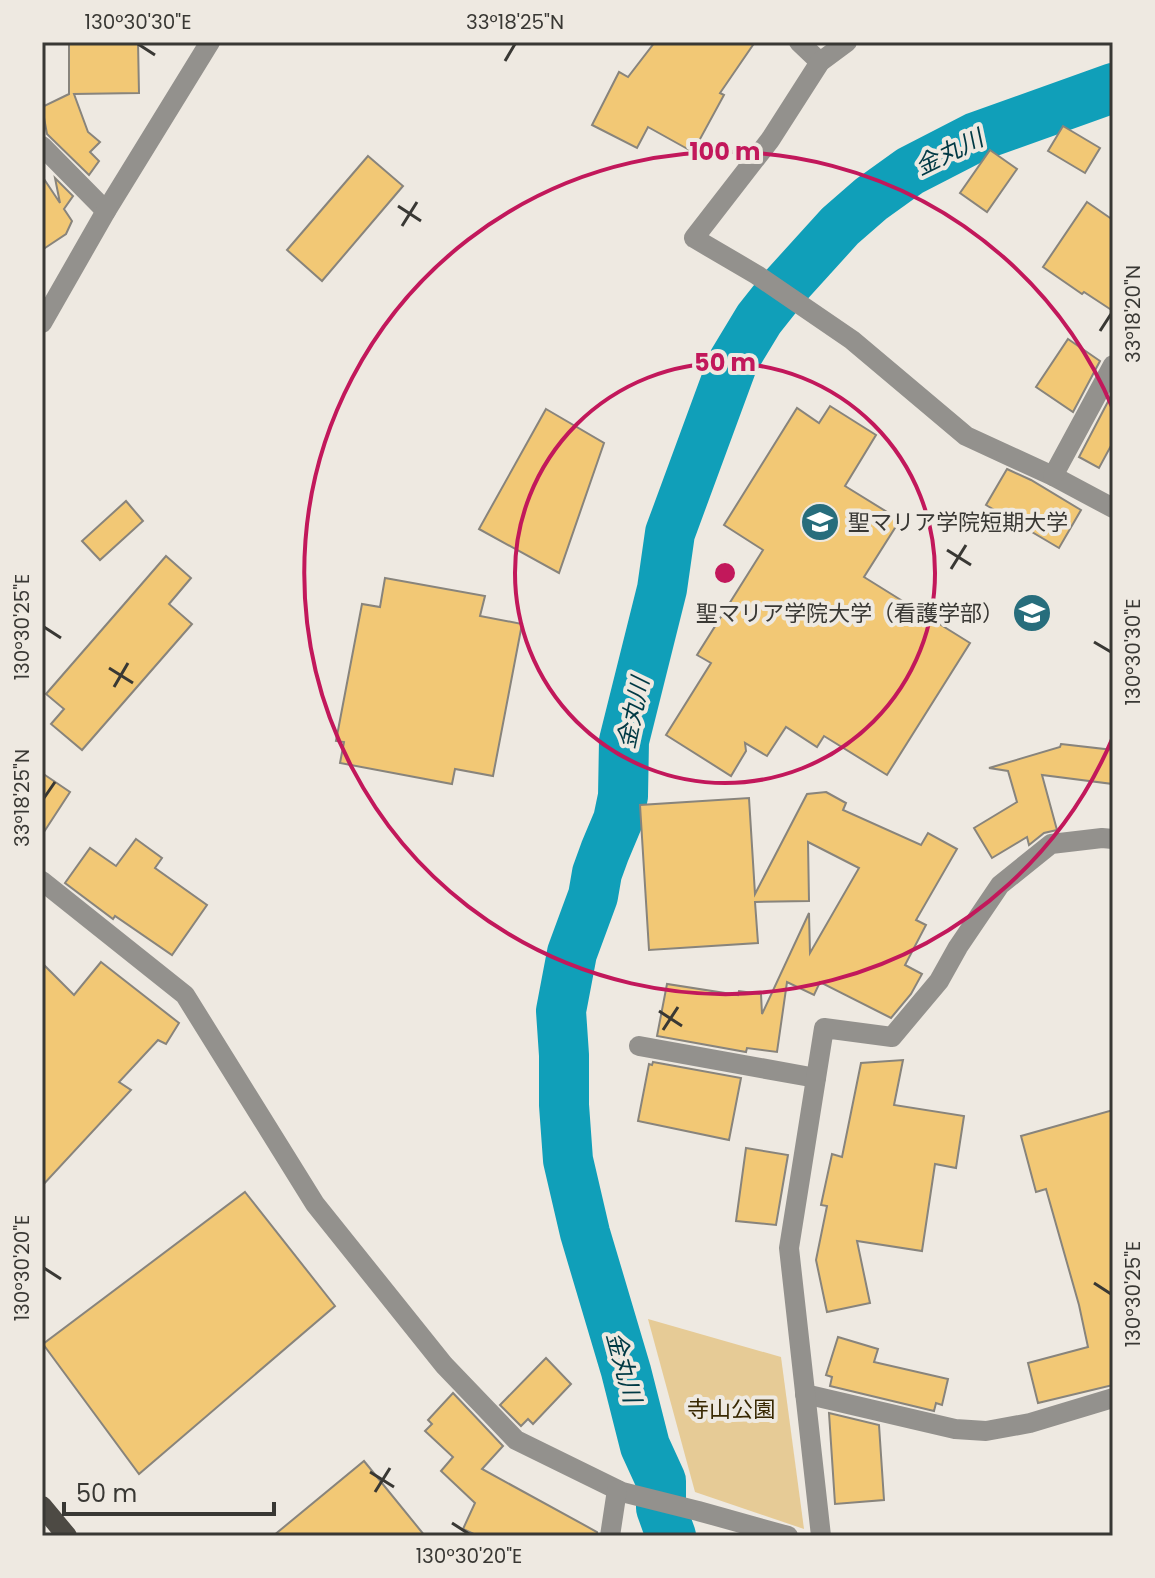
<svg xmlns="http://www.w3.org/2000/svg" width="1155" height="1578" font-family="Poppins,'Noto Sans JP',sans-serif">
  <rect width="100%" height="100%" fill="#eee9e1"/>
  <polygon fill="#e6cb96" points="648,1319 781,1357 804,1529 695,1492"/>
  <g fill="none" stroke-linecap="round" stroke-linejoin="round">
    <polyline stroke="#109fb9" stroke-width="50" points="671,1536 661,1508 661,1481 645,1446 626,1371 585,1233 568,1160 564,1105 564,1055 561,1011 572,953 593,896 597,873 605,851 618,820 623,796 624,741 662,589 670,533 733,362 759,319 782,290 840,226 871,199 910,171 976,137 1113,88"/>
  </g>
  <g fill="#f2c875" stroke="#88847c" stroke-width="2">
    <polygon points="69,42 138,42 139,93 74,94 88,132 100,142 90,152 99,161 89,175 47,134 42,107 69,94"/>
    <polygon points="655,42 755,42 720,93 724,95 693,152 648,127 637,148 592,125 619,72 628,77"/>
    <polygon points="1063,126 1100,148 1085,173 1048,151"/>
    <polygon points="990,150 1017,169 987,212 960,193"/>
    <polygon points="368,156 403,186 322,281 287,250"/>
    <polygon points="42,176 60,203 55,178 73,196 64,209 72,221 66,234 42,250"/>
    <polygon points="1087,202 1113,220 1113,311 1084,292 1082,294 1043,267"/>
    <polygon points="1068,339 1100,361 1073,412 1036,387"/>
    <polygon points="1113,392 1113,442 1099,468 1079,457"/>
    <polygon points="830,406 876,435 845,486 900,520 864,577 970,643 887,775 824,736 817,747 786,727 767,756 745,743 746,751 731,776 666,735 711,663 697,655 763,550 724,525 797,408 819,423"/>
    <polygon points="546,409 604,443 559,573 479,529"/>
    <polygon points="1007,469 1031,480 1081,510 1059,548 986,505"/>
    <polygon points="126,501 143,521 100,560 82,541"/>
    <polygon points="166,556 191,578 169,604 192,624 82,750 51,724 64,709 46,694"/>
    <polygon points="385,578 485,596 480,616 522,624 493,776 455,769 452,784 340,763 344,742 336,741 362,604 380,607"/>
    <polygon points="1061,744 1113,750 1113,784 1042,775 1057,830 1044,833 1029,845 1027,837 992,858 974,828 1017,802 1008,771 989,768 1060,747"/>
    <polygon points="42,773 70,792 42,835"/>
    <polygon points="826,792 846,803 843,810 921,845 928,833 957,849 916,920 926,925 905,965 922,974 911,994 891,1018 820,982 814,995 787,982 777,1052 747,1048 746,1052 657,1036 667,984 738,995 739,991 761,994 762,1014 809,913 810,953 859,868 808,842 809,901 755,902 758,943 649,950 640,805 749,798 755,894 807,794"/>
    <polygon points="136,839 162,858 155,868 207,905 172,955 115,916 113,919 65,883 90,848 116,866"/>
    <polygon points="101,962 179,1023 166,1044 158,1040 119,1082 131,1090 42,1186 42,963 74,995"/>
    <polygon points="903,1060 894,1105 964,1116 956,1168 935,1164 922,1251 857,1241 870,1303 827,1312 816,1260 827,1206 821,1205 832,1154 842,1157 861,1063"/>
    <polygon points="653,1062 741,1078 729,1140 638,1121 649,1064 652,1065"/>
    <polygon points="1113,1110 1113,1385 1038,1403 1028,1363 1088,1347 1079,1305 1046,1189 1036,1192 1021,1136"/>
    <polygon points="746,1148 788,1155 776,1225 736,1221"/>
    <polygon points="245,1192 335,1306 139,1474 43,1344"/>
    <polygon points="838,1337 878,1349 874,1362 948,1379 942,1405 936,1403 934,1411 830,1386 832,1377 826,1375"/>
    <polygon points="546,1358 571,1384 533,1424 528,1419 521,1426 500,1405"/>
    <polygon points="453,1393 503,1446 482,1469 597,1532 597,1536 478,1536 463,1529 475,1503 441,1471 453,1457 425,1431 432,1424 428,1420"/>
    <polygon points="829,1413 879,1425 884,1500 835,1504"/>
    <polygon points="364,1461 425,1536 273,1536"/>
  </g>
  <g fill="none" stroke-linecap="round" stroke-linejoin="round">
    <g stroke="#93918d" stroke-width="20">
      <polyline points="799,42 820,62"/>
      <polyline points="847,42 820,62 770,140 694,238 757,275 852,340 966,436 1053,476 1113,508"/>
      <polyline points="42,146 106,211"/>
      <polyline points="42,323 106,211 210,42"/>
      <polyline points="1053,476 1113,365"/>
      <polyline points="42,881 185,995 315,1204 444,1365 516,1440 622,1492 698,1511 788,1536"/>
      <polyline points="639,1046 816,1078"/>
      <polyline points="805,1394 955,1429 986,1431 1030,1423 1113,1398"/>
      <polyline points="610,1536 617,1490"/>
      <polyline points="821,1536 789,1248 824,1028 892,1037 939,981 958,947 1000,885 1051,844 1102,838 1113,839"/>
    </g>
    <polyline stroke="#4d4a44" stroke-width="20" points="42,1506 67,1536"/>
  </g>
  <path fill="none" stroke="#393834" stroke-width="3" d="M138 44 155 55M505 61 515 44M398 206 421 221M402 226 417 202M1100 331 1111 314M947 550 971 565M951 569 966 545M44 627 61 638M1094 642 1111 652M109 668 133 683M114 687 128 663M44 798 55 782M659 1011 682 1026M663 1030 678 1007M44 1268 61 1279M1094 1283 1111 1294M370 1472 394 1487M375 1492 390 1468M452 1523 469 1534"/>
  <g fill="none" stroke="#c2185b" stroke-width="4">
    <circle cx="725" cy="573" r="210"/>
    <path d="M1113 737A421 421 0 1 1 1113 409"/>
  </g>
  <defs>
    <symbol id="university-disc" viewBox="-11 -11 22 22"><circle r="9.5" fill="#276d7c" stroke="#eee9e1"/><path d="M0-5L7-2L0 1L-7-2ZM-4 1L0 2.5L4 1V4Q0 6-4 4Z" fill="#fff"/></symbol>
  </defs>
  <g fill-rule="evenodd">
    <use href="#university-disc" x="798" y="500" width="44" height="44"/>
    <use href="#university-disc" x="1010" y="591" width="44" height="44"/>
  </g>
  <g text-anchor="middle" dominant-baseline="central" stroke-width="8" stroke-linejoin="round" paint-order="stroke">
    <g font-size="22" fill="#393834" stroke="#eee9e1" text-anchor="start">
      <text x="848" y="522">聖マリア学院短期大学</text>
      <text x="1004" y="613" text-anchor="end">聖マリア学院大学（看護学部）</text>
    </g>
    <g font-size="22" fill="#382802" stroke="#eee9e1">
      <text x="731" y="1409">寺山公園</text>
    </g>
    <g font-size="24" font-style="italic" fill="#003944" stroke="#eee9e1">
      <text transform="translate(949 152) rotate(-26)">金丸川</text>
      <text transform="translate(633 713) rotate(-78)">金丸川</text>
      <text transform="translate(624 1367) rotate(75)">金丸川</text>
    </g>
  </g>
  <circle cx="725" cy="573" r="12" fill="#c2185b" stroke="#eee9e1" stroke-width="4"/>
  <g font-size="24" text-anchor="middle" font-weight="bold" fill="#c2185b" stroke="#eee9e1" stroke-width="8" stroke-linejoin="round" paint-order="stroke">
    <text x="725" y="160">100 m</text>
    <text x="725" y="371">50 m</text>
  </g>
  <rect width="1155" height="1578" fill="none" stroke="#eee9e1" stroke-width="88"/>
  <path d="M64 1502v12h210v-12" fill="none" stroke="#393834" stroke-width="4"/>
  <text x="76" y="1502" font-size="24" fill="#393834" stroke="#eee9e1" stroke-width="6" paint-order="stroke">50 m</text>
  <rect x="44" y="44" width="1067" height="1490" fill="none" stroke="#393834" stroke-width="3"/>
  <g font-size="20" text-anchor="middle" fill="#393834">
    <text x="138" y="29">130°30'30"E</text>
    <text x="515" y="29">33°18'25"N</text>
    <text transform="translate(1133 314) rotate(-90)" y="7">33°18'20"N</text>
    <text transform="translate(22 627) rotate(-90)" y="7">130°30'25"E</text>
    <text transform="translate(1133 652) rotate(-90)" y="7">130°30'30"E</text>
    <text transform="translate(22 798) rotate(-90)" y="7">33°18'25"N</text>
    <text transform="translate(22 1268) rotate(-90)" y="7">130°30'20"E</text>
    <text transform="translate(1133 1294) rotate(-90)" y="7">130°30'25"E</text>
    <text x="469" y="1563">130°30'20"E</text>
  </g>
</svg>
